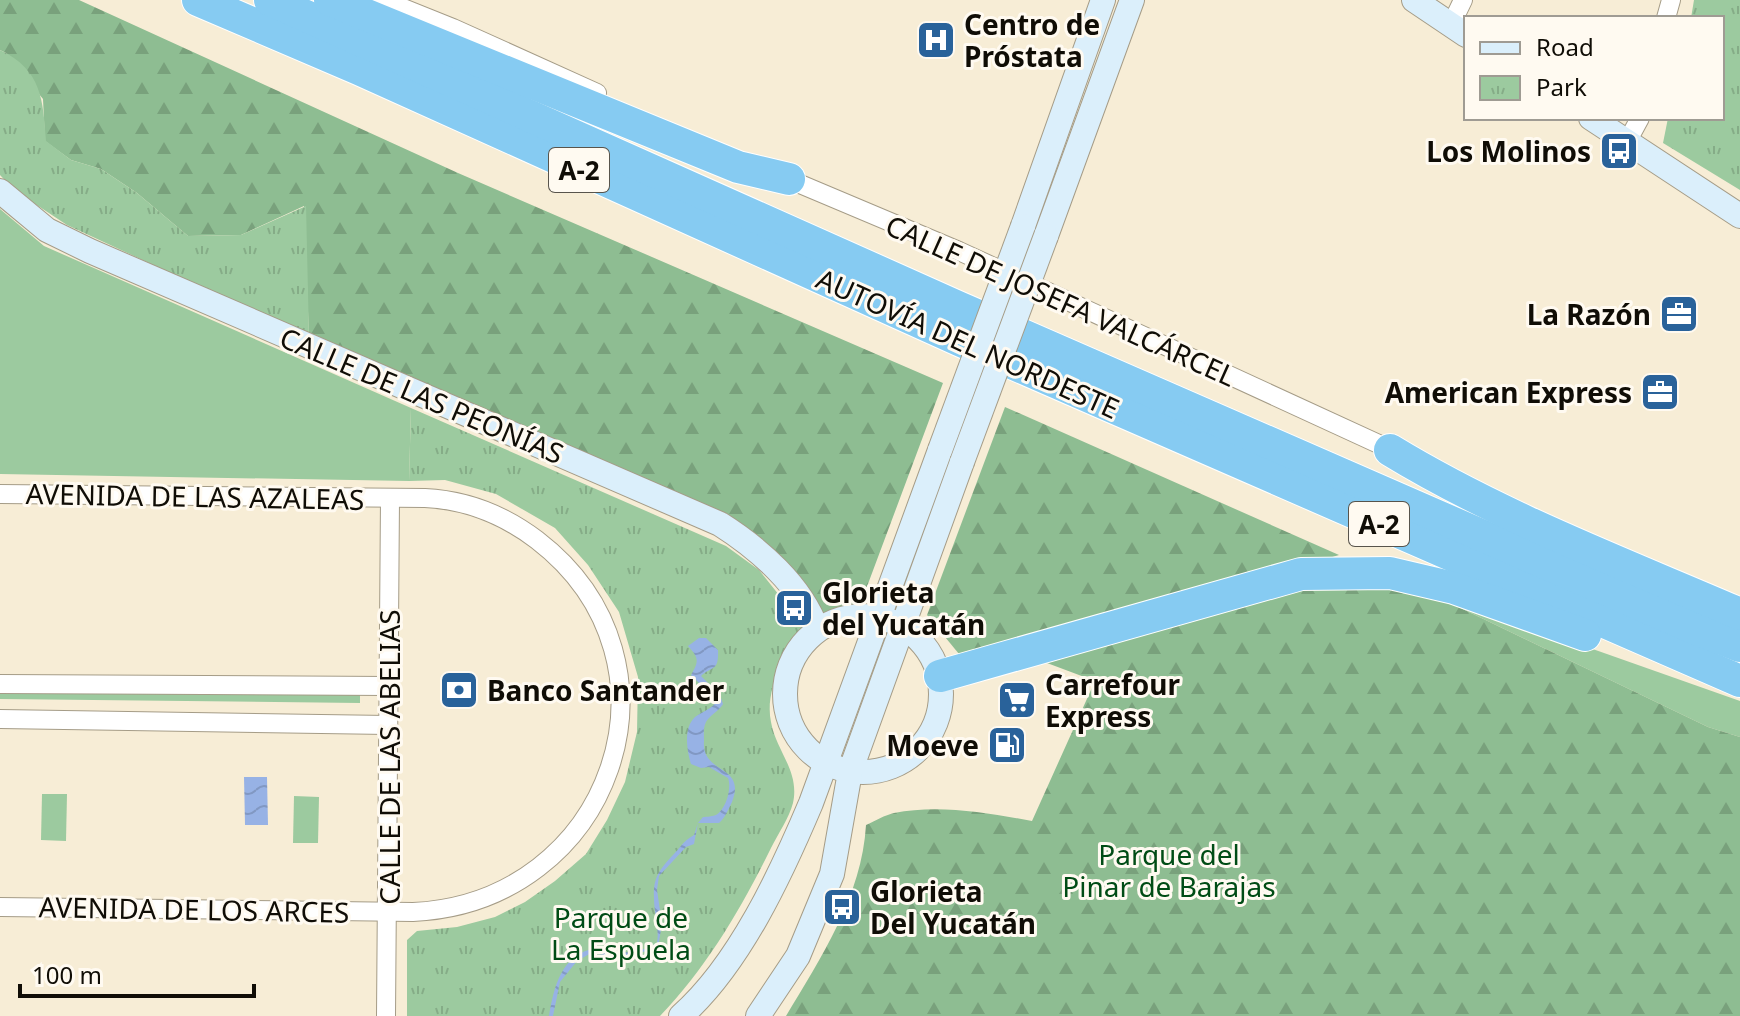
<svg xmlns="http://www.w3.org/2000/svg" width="1740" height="1016" font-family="'Noto Sans',sans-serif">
  <defs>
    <pattern id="forest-firs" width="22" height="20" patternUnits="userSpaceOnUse" patternTransform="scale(2)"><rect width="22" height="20" fill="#8ebd92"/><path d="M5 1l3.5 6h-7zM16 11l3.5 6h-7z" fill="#79a17c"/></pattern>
    <pattern id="park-tufts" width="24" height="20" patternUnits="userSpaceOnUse" patternTransform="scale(2)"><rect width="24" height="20" fill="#9cca9f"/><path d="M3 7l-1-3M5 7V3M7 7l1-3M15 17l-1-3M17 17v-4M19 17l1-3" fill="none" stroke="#85ac87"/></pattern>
    <pattern id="water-waves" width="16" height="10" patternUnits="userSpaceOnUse" patternTransform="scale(2)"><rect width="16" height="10" fill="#97b2e5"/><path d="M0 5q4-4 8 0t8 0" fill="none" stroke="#8198c3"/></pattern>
  </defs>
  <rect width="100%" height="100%" fill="#f7edd6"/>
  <g fill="#9cca9f">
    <polygon points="0,209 44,246 411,408 409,481 0,474"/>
    <polygon points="1417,587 1740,701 1740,737 1708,727"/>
    <polygon points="0,693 360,695 360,703 0,699"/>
    <polygon points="42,794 67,794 66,841 41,840"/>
    <polygon points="294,796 319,797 318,843 293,843"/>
  </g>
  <g fill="url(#forest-firs)">
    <polygon points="0,0 79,0 458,173 943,383 856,616 824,618 758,541 309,337 304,206 241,235 188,236 137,193 101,169 71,160 45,141 43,99 6,53 0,50"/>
    <polygon points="1005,407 1339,555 1306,565 959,654 927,615"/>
    <path d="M1331 583 1417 587 1708 727 1740 737V1016H786C821 958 862 895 866 825 875 821 885 815 894 813 939 804 988 813 1032 821L1095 681 1047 663 1238 605Z"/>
  </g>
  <g fill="url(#park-tufts)">
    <polygon points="1694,0 1740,0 1740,190 1663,143 1668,118 1722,118 1722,18 1691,18"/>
    <path d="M0 50C42 70 43 100 46 141L71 160 101 169 137 193 188 236 241 235 306 206 309 337 67 225 14 190 0 175Z"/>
    <path d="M411 408 726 546 759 570 803 625C787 652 764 689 771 722 776 751 800 771 793 803 789 818 778 834 771 848 741 909 707 967 660 1016H407V940L417 931 457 927 495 917 525 902 555 881 586 854 607 820 625 782 637 732 638 677 619 612 588 565 555 528 496 494 445 480 409 481Z"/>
  </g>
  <g fill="url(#water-waves)">
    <path d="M699 638H706L718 650C719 672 712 666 701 676L720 695 723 704C719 711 710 715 706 722 703 728 704 735 704 741 701 775 747 764 732 802 728 810 725 818 719 823H698L694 844 686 847 659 876 657 890 662 924 658 947 624 958 591 953 577 961 560 982 553 1016H549C554 987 561 954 596 948 601 947 609 950 614 951 629 954 644 951 657 943 659 931 656 923 655 912 652 883 654 875 673 855 683 845 681 843 694 835L698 823 703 817C706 817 714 816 716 815 726 809 732 788 728 778L709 767 701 768 691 764C687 751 683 728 695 717 703 711 712 709 717 701L691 675C699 661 699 658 688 646Z"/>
    <polygon points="244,777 267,777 268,825 245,825"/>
  </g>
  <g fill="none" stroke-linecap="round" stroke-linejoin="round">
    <defs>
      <g id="street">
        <polyline points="383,0 453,28 597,93"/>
        <polyline points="1666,18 1671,0"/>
        <polyline points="1451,25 1463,0"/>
        <polyline points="1627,142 1640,118"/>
        <polyline points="781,176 959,251 1396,452"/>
        <path d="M0 494 425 498C467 500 504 515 537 540 697 663 611 903 413 912L0 907"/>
        <polyline points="0,684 389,686"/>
        <polyline points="0,719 388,725"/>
        <polyline points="386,1016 390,498"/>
      </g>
      <g id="secondary">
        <polyline points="1414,0 1466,35"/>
        <polyline points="1591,118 1740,216"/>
        <path d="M0 191 47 230 90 251 720 524C758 548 802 586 817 630"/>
        <polyline points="1023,226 1103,0"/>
        <polyline points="1046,236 1132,0"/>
        <circle cx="863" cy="694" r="78"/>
        <path d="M681 1016C739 965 781 874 811 803L940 450"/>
        <polyline points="758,1016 798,956 832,874 850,772 962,462"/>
      </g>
      <g id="highway">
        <polyline points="198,0 359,69 959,340 1740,681"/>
        <polyline points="270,0 958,307 1694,628 1740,646"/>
        <polyline points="330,0 738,167 789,179"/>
        <path d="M1390 450C1500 517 1622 563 1740 614"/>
        <polyline points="940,676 1301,574 1390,573 1454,588 1585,635"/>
      </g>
    </defs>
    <use href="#street" stroke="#a59c87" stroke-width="20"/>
    <use href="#secondary" stroke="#a59c87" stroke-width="26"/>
    <use href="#highway" stroke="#fff" stroke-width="34"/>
    <use href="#street" stroke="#fff" stroke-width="18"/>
    <use href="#secondary" stroke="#dbeffb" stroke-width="24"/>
    <use href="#highway" stroke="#86cbf2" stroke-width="32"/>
    <defs>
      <g id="secondary-bridge">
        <polyline points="940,450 1023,226"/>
        <polyline points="962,462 1046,236"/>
      </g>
    </defs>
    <use href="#secondary-bridge" stroke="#a59c87" stroke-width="26" stroke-linecap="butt"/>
    <use href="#secondary-bridge" stroke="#dbeffb" stroke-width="24"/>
  </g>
  <defs>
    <symbol id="hospital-square" viewBox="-11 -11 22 22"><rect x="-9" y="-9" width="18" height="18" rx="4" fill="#29629a" stroke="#fffaf1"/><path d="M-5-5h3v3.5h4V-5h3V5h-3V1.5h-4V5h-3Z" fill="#fff"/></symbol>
    <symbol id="bus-square" viewBox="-11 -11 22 22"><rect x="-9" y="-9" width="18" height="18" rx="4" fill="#29629a" stroke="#fffaf1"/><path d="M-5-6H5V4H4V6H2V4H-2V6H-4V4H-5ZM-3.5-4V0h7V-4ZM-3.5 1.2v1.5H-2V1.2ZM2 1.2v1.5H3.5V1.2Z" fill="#fff"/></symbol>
    <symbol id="office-square" viewBox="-11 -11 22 22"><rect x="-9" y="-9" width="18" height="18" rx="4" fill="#29629a" stroke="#fffaf1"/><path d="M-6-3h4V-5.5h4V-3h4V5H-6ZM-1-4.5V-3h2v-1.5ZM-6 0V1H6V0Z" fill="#fff"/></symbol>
    <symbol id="bank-square" viewBox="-11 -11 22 22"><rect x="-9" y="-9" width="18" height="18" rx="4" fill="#29629a" stroke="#fffaf1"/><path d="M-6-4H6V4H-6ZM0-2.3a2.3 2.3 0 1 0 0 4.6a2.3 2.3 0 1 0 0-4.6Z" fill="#fff"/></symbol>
    <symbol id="supermarket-square" viewBox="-11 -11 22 22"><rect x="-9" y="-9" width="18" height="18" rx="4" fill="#29629a" stroke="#fffaf1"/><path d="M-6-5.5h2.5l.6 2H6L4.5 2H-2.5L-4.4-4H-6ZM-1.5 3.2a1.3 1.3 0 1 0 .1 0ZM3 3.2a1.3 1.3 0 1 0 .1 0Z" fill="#fff"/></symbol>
    <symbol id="fuel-square" viewBox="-11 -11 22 22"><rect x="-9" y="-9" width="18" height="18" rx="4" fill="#29629a" stroke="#fffaf1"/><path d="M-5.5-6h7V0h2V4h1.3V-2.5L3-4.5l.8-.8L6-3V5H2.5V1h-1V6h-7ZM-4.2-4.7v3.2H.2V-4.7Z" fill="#fff"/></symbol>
  </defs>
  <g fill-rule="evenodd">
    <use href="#hospital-square" x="914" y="18" width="44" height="44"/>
    <use href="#bus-square" x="1597" y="129" width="44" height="44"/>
    <use href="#office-square" x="1657" y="292" width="44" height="44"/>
    <use href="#office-square" x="1638" y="370" width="44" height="44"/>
    <use href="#bus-square" x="772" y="586" width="44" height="44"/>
    <use href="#bank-square" x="437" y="668" width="44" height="44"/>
    <use href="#supermarket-square" x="995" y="678" width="44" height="44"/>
    <use href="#fuel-square" x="985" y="723" width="44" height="44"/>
    <use href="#bus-square" x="820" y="885" width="44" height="44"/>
  </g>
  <g text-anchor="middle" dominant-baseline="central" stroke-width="6" stroke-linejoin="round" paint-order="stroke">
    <g fill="#fffaf1" stroke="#58544c" stroke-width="2">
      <rect x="549" y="148" width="60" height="44" rx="6"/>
      <rect x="1349" y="502" width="60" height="44" rx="6"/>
    </g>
    <g font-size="26" font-weight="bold" fill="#100d06">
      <text x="579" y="170">A-2</text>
      <text x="1379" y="524">A-2</text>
    </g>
    <g font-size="28" font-weight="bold" fill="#100d06" stroke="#fffaf1" text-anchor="start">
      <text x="964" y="24">Centro de<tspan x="964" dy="32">Próstata</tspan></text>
      <text x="1591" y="151" text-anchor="end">Los Molinos</text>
      <text x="1651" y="314" text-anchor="end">La Razón</text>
      <text x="1632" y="392" text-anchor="end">American Express</text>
      <text x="822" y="592">Glorieta<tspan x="822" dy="32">del Yucatán</tspan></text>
      <text x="1045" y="684">Carrefour<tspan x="1045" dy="32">Express</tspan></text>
      <text x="487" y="690">Banco Santander</text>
      <text x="979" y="745" text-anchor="end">Moeve</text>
      <text x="870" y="891">Glorieta<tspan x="870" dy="32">Del Yucatán</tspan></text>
    </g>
    <g font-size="28" fill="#100d06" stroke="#fffaf1">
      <text transform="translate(1061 300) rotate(24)">CALLE DE JOSEFA VALCÁRCEL</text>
      <text transform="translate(968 343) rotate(24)">AUTOVÍA DEL NORDESTE</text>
      <text transform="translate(422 395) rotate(23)">CALLE DE LAS PEONÍAS</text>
      <text transform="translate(195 496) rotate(1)">AVENIDA DE LAS AZALEAS</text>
      <text transform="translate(389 757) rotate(-90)">CALLE DE LAS ABELIAS</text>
      <text transform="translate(194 909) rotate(1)">AVENIDA DE LOS ARCES</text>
    </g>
    <g font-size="28" fill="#004c15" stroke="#fffaf1">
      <text x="1169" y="854">Parque del<tspan x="1169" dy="32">Pinar de Barajas</tspan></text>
      <text x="621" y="917">Parque de<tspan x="621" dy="32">La Espuela</tspan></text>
    </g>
  </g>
  <rect x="1464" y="16" width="260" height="104" fill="#fffaf1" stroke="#9f9b93" stroke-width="2"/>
  <rect x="1480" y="42" width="40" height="12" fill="#dbeffb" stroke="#9f9b93" stroke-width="2"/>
  <text x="1536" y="56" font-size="24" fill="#100d06">Road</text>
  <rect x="1480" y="76" width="40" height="24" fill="url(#park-tufts)" stroke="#9f9b93" stroke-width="2"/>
  <text x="1536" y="96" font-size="24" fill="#100d06">Park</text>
  <path d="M20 984v12h234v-12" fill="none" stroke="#100d06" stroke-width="4"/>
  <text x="32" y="984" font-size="24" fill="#100d06" stroke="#fffaf1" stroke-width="6" paint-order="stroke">100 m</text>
</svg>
